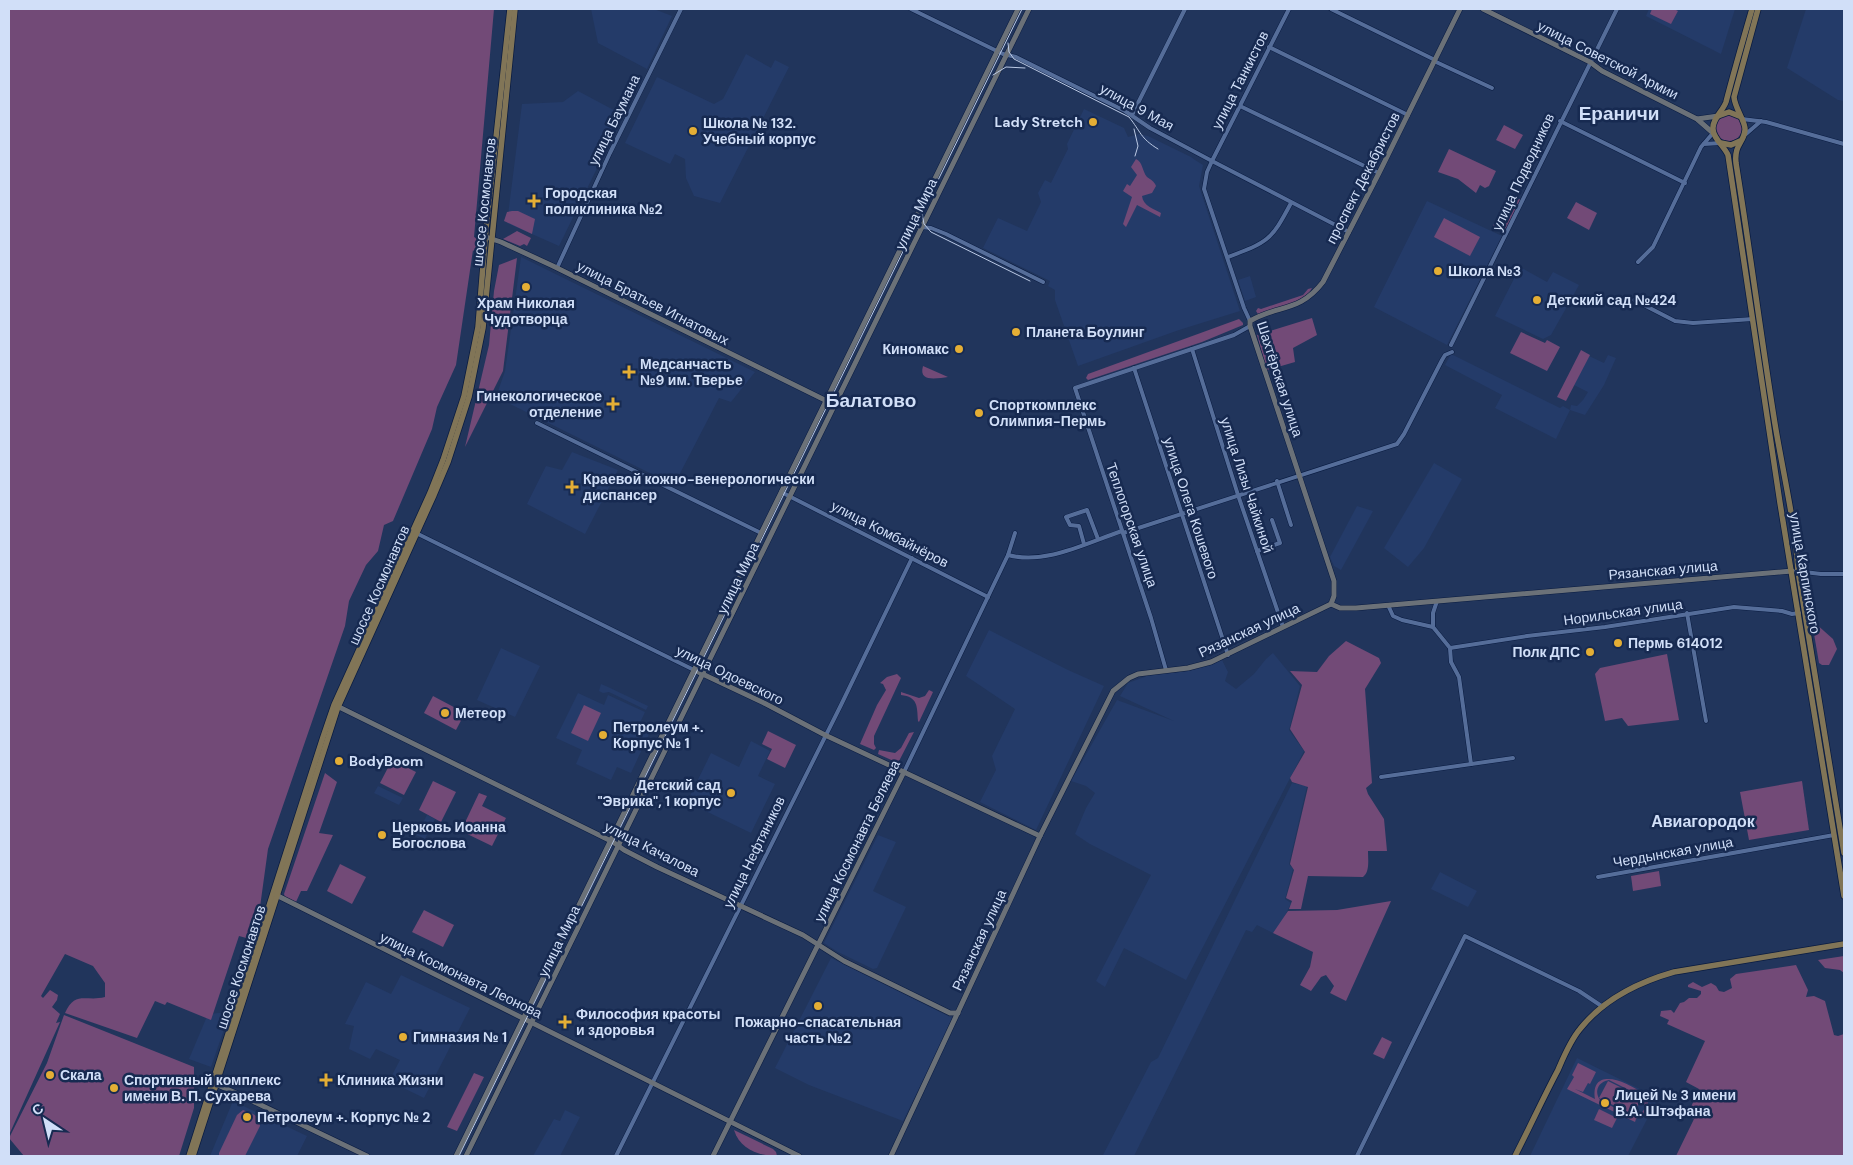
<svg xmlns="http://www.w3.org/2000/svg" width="1853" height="1165" font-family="'DM Sans',sans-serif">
  <rect width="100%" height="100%" fill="#21355c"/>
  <g fill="#243b69">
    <polygon points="591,9 654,9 672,16 647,69 598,43"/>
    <polygon points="1649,9 1735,9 1721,54 1646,16"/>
    <polygon points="1806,9 1844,9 1844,101 1838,100 1787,68"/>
    <polygon points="746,54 771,68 775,60 789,67 720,203 694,196 686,178 685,159 675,154 670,164 625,143 657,77 714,104 723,99"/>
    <polygon points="578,91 623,115 559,246 507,223 522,104 563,102"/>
    <polygon points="1084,109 1124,128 1128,137 1139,134 1148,136 1191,157 1195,160 1203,165 1199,186 1240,311 1179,330 1078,366 1055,300 1055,290 1048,286 1050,281 983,248 998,218 1027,231 1041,202 1038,193 1045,180 1051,183 1068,149 1067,144"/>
    <polygon points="1427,201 1502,236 1447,345 1374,307"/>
    <polygon points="521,257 755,372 731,402 719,398 674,485 496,397 505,371"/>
    <polygon points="1520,267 1547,282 1553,272 1579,285 1551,335 1543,339 1495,316"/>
    <polygon points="1250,276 1256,297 1245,301 1238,280"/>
    <polygon points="1451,354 1560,408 1563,406 1570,410 1571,405 1577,406 1583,400 1588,392 1574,385 1589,356 1604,363 1608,355 1616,358 1604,385 1585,415 1570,410 1556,439 1495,408 1502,395 1445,365"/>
    <polygon points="572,452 618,470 585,534 527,504 546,466 562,470"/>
    <polygon points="1434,463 1462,479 1424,548 1408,567 1384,548"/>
    <polygon points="1357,506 1373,511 1341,570 1334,566 1330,557"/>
    <polygon points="989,630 1068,670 1104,686 1036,830 980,802 996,770 992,756 1015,709 966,676"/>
    <polygon points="501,648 540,666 515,717 477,700"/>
    <polygon points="1273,653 1300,686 1289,730 1304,751 1186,980 1124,948 1105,987 1096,981 1151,875 1090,844 1075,834 1086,808 1095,793 1086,786 1071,781 1117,700 1174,721 1120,696 1128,683 1150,675 1189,671 1222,660 1228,672 1225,681 1236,689 1254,674 1266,659"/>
    <polygon points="601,684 608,687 648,706 646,710 609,692 603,693 599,691"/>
    <polygon points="578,693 604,705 608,695 645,712 638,727 650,732 631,773 617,767 611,780 576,764 582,750 556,738"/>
    <polygon points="751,741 770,751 758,776 775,784 751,833 687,802 711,753 739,767"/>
    <polygon points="1292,783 1307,786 1289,864 1293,869 1285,899 1291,903 1282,922 1273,933 1257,925 1252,932 1246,930 1134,1156 1105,1156 1103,1155 1151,1062 1158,1058"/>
    <polygon points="378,786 403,798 399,805 374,793"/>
    <polygon points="427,815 435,819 425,839 416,835"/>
    <polygon points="878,835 896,842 873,891 906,907 877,968 873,969 838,952 824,943"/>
    <polygon points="1440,872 1477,891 1468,907 1431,889"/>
    <polygon points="831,958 952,1018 951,1023 903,1121 809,1085 775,1068"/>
    <polygon points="401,975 470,1008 424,1098 389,1081 400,1060 376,1049 370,1059 349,1049 354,1026 345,1024 366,982 391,994"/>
    <polygon points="230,1012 211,1067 189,1059 208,1014"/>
    <polygon points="1577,1058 1658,1098 1628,1156 1530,1156"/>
    <polygon points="233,1101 307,1136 297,1156 210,1156"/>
    <polygon points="565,1110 580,1117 560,1156 533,1156 554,1119 560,1121"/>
  </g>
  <g fill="#724a77" fill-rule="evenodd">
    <path d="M9 9H494L474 237 482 241 480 256H477L473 250 456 365 437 407 432 429 393 521 384 525 378 551 366 565 349 601 345 626 268 849 260 907 250 939 239 936 211 1020 167 1002 165 1005 155 1001 137 1038 65 1013C75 990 86 1002 105 997V983L93 966 65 954 41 996 43 998 50 990 58 995 57 1000 52 1007 60 1014 56 1023 60 1022 9 1135Z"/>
    <polygon points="1652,9 1674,9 1678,11 1671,24 1650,14"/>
    <circle cx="1729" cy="128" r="13"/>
    <polygon points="1504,125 1523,135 1515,149 1496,140"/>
    <polygon points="1449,149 1496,171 1489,186 1485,188 1480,185 1476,193 1458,179 1438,172"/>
    <path d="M1136 159C1143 162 1142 171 1147 177 1151 180 1154 181 1156 186L1152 193 1142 196C1143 206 1154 209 1161 213L1160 217 1137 205 1126 227 1123 224 1132 197 1123 191 1127 184 1130 186 1137 175 1131 167Z"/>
    <polygon points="1508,194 1521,200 1505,232 1493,226"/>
    <polygon points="1576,202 1597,213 1589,230 1567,218"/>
    <polygon points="512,211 518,211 535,219 532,234 504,221 507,212"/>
    <polygon points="1444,218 1480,237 1470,256 1434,237"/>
    <polygon points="517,231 531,238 527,246 524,244 520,246 503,239"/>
    <polygon points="517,258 503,371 465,447 489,345 494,291 499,265"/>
    <path d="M1312 288C1305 302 1273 310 1258 314L1256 311 1258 308 1261 309 1303 295 1308 289Z"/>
    <polygon points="1312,318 1317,335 1293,348 1295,362 1267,370 1257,335"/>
    <polygon points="1239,319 1243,323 1243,325 1202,342 1088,380 1086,378 1088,374"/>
    <polygon points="1521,332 1545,343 1547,340 1560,347 1547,371 1510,353"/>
    <polygon points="1581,350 1590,355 1566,401 1557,397"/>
    <path d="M923 366 948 377C938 378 918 383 923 366Z"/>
    <polygon points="1815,623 1833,639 1837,649 1829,665 1822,665 1819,663 1813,628"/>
    <path d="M1346 641 1379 658 1381 663 1365 689 1372 783 1366 788 1368 794 1384 819 1387 851H1368C1368 859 1370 872 1363 877L1308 876 1301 909H1289L1292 901 1286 898 1294 870 1290 864 1308 787 1292 782 1290 778 1305 752 1290 729 1302 685 1290 671 1317 672 1329 656Z"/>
    <polygon points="1667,654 1679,720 1628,726 1622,718 1605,721 1595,674 1600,668"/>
    <polygon points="897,674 901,678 874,736 874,744 876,748 874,750 860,744 877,705 886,690 883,684 880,683 887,677"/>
    <path d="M929 690 933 692 919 722 918 721C917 706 918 697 901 695V692L919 698 925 696Z"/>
    <polygon points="433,696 465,713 456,730 424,713"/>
    <polygon points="584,705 601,713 588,741 571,733"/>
    <polygon points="768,731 796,745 785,768 767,759 772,749 762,744"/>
    <polygon points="914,732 898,763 878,754 879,750 895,753 901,748 909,733"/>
    <polygon points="392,760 416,772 404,795 380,783"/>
    <polygon points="325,773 337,782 319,833 333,835 307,891 301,891 296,902 285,897 284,894"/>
    <polygon points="433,781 456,792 441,822 419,810"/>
    <polygon points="1802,781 1809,830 1749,840 1740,792"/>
    <polygon points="479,793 487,796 482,806 506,818 492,846 461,831"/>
    <polygon points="340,864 366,877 352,904 327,891"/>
    <polygon points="1659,871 1661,886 1633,891 1631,876"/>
    <polygon points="1391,901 1346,1001 1330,993 1334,986 1326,975 1321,977 1311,991 1300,985 1310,967 1313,952 1273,933 1288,911 1337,910"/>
    <polygon points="424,910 454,925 443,947 412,932"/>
    <polygon points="1844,956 1844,973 1840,970 1825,968 1818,960"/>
    <polygon points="1796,965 1808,990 1806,997 1814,996 1825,1001 1834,1035 1838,1036 1844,1034 1844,1156 1676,1156 1694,1119 1687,1116 1699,1089 1686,1082 1705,1041 1667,1024 1669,1020 1660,1016 1661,1011 1671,1010 1674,1013 1680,1003 1684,1002 1689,998 1697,998 1701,994 1701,991 1688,987 1688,985 1693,982 1702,987 1711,983 1716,986 1719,991 1724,992 1732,988 1730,979 1736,974"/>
    <polygon points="64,1015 194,1067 194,1108 179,1156 24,1156 9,1138 47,1063"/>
    <polygon points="1382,1037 1392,1042 1384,1059 1373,1054"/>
    <path d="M1578 1063 1596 1072 1590 1084 1588 1083 1583 1092 1575 1089 1595 1099C1590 1065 1628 1082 1642 1093 1646 1096 1647 1099 1648 1103L1645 1113 1636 1119 1635 1122 1567 1089 1574 1077 1572 1075ZM1609 1080 1643 1097 1645 1108 1641 1114 1632 1117 1600 1100C1594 1091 1598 1082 1609 1080Z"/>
    <polygon points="474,1073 484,1077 457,1131 447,1127"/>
    <polygon points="1608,1081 1642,1098 1633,1115 1599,1098"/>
    <polygon points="1599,1109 1617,1118 1612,1128 1594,1120"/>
    <polygon points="243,1110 253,1114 259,1118 260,1126 245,1156 219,1156 219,1153 237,1115"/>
    <path d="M734 1130 773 1149 776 1152 777 1156C758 1156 740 1149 734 1130Z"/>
  </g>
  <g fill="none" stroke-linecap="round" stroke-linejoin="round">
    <defs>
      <g id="street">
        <polyline points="911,9 1003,54 1016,57 1125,111 1150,128 1212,161 1349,232"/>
        <polyline points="1331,9 1435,60"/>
        <polyline points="1269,47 1408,115"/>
        <polyline points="1434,61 1492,88"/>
        <polyline points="1240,106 1379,173"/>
        <polyline points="1132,115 1185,9"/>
        <polyline points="1742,119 1766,122 1844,144"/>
        <polyline points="1560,121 1685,183"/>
        <polyline points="1746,134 1761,121"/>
        <polyline points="1704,144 1721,143"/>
        <polyline points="912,226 931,228 946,234 1043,282"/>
        <path d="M1228 257C1268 242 1271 241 1291 203"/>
        <polyline points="1638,262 1653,247 1701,147 1713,133"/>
        <polyline points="557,268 610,153 681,9"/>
        <polyline points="1634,300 1675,321 1693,323 1753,319"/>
        <polyline points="1250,321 1244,308 1204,189 1207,172 1212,161 1289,9"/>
        <path d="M1451 345C1506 233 1561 121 1617 9"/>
        <polyline points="1192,349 1238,495 1283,627"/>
        <polyline points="1134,368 1228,655"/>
        <polyline points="537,423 761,533"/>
        <polyline points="1277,481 1291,525"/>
        <polyline points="781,492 988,597"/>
        <polyline points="416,533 694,670"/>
        <polyline points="1123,533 1397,444 1404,434 1442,360 1445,355 1452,352"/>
        <polyline points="1084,544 1079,526 1070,525 1066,517 1087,510 1098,539"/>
        <polyline points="1257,551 1280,543 1272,520"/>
        <path d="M1008 555C1046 565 1086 543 1122 531"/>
        <polyline points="1796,571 1821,574 1844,574"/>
        <polyline points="1437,601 1433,613 1433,627 1450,648 1451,662 1459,677 1471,764"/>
        <polyline points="1388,605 1393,616 1402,620 1433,627"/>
        <polyline points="1687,613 1706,721"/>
        <polyline points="1450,648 1527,636 1605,627 1734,607 1782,611 1792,614 1799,613"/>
        <polyline points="1166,670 1151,618 1075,388 1234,335 1250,326"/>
        <polyline points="904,772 1008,555 1015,533"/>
        <polyline points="1381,777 1513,758"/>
        <polyline points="1598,877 1834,835"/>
        <polyline points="616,1156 841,705 912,558"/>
        <polyline points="1357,1156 1465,936 1579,991 1603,1007"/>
      </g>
      <g id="secondary">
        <polyline points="1483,9 1590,62 1602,71 1697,119 1713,133"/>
        <polyline points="1697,119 1718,116"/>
        <polyline points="486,237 501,242 553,266 835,405"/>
        <path d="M1331 604 1334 596V581L1250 326V321C1279 304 1299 313 1323 282L1379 173 1460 9"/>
        <polyline points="694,670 766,704 825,735 1040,836"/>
        <polyline points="335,705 613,842 624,850 657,867 803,935 844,961 950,1013 958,1013"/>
        <polyline points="274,894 799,1156"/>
        <polyline points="213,1083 236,1093 367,1156"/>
        <polyline points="456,1156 1018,9"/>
        <polyline points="466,1156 1029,9"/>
        <polyline points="713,1156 904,772"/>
        <polyline points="891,1156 1040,836 1113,691 1129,678 1138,674 1188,668 1211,662 1331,604 1340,608 1356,608 1792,571"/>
      </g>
      <g id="primary">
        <path d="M1752 9C1743 40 1734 71 1726 102 1723 111 1712 119 1713 129 1713 138 1724 146 1728 155L1780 503 1844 896"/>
        <path d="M1758 9 1734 97C1735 109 1746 122 1745 130 1744 143 1734 144 1736 163 1750 250 1761 337 1775 424 1783 473 1795 521 1798 571L1844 853"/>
        <polyline points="1718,116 1729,112 1739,116"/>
        <polyline points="1721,143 1731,145 1740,141"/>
        <polyline points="189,1156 323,737 334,705 430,493 443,460 464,396 478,327 486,229 510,9"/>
        <polyline points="193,1156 338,707 434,495 448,462 469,397 483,328 515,9"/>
        <path d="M1515 1156C1530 1127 1543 1098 1558 1070 1564 1056 1570 1041 1580 1029 1603 1000 1639 982 1674 972L1844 944"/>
      </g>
    </defs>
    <use href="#street" stroke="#091b40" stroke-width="5"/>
    <use href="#secondary" stroke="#091b40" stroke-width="6"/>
    <use href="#primary" stroke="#091b40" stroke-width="7"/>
    <use href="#street" stroke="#556d99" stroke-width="4"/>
    <use href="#secondary" stroke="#6b7178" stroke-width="5"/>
    <use href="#primary" stroke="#817557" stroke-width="5.5"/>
    <g stroke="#bccae5" stroke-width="1">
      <path d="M1008 43 1009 52 1014 59 1129 117C1141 132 1140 138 1158 149"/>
      <polyline points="993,75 1006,67 1025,68"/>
      <polyline points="1134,129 1138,146 1135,156"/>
      <polyline points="922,213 924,224 931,232 1030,281"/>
      <polyline points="459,1156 1022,9"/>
    </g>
  </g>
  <g fill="#e4ae35" stroke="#172a51" stroke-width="2">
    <circle cx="1093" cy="122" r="5"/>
    <circle cx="693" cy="131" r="5"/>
    <path d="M531.5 193.5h5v5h5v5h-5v5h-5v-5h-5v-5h5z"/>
    <circle cx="1438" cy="271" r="5"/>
    <circle cx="526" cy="287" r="5"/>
    <circle cx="1537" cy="300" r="5"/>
    <circle cx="1016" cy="332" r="5"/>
    <circle cx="959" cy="349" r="5"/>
    <path d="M626.5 364.5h5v5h5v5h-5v5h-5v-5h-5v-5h5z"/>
    <path d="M610.5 396.5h5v5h5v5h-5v5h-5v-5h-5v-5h5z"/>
    <circle cx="979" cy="413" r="5"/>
    <path d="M569.5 479.5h5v5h5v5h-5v5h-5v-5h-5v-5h5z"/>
    <circle cx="1618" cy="643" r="5"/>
    <circle cx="1590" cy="652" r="5"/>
    <circle cx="445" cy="713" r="5"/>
    <circle cx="603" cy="735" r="5"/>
    <circle cx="339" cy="761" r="5"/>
    <circle cx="731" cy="793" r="5"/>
    <circle cx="382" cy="835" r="5"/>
    <circle cx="818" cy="1006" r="5"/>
    <path d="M562.5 1014.5h5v5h5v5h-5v5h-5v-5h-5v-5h5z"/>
    <circle cx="403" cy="1037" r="5"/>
    <circle cx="50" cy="1075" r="5"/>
    <path d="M323.5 1072.5h5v5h5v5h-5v5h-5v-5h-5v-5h5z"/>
    <circle cx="114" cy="1088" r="5"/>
    <circle cx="1605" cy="1103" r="5"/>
    <circle cx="247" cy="1117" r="5"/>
  </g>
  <g text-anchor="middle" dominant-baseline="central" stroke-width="5" stroke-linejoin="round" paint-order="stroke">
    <g font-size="14" fill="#d1dff8" stroke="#172a51">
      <text transform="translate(1608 60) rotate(27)">улица Советской Армии</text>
      <text transform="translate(1240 80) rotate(-63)">улица Танкистов</text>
      <text transform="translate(1137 107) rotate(29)">улица 9 Мая</text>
      <text transform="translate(614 120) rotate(-64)">улица Баумана</text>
      <text transform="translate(1523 172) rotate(-65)">улица Подводников</text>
      <text transform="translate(1363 178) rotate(-63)">проспект Декабристов</text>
      <text transform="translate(484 202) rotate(-84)">шоссе Космонавтов</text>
      <text transform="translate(916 214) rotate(-64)">улица Мира</text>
      <text transform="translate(653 303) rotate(27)">улица Братьев Игнатовых</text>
      <text transform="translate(1280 379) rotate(72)">Шахтёрская улица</text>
      <text transform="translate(1247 485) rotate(72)">улица Лизы Чайкиной</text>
      <text transform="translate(1191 508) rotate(72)">улица Олега Кошевого</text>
      <text transform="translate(1132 525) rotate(71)">Теплогорская улица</text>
      <text transform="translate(890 534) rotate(27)">улица Комбайнёров</text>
      <text transform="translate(1663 570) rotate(-5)">Рязанская улица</text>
      <text transform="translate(1805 573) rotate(80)">улица Карпинского</text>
      <text transform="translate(738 578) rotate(-64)">улица Мира</text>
      <text transform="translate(379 585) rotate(-66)">шоссе Космонавтов</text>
      <text transform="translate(1623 612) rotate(-8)">Норильская улица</text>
      <text transform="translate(1249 630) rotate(-25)">Рязанская улица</text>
      <text transform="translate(730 675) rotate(26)">улица Одоевского</text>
      <text transform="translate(857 841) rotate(-64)">улица Космонавта Беляева</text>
      <text transform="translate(652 849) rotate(27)">улица Качалова</text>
      <text transform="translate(754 852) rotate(-64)">улица Нефтяников</text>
      <text transform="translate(1673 852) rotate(-10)">Чердынская улица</text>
      <text transform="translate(979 940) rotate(-65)">Рязанская улица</text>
      <text transform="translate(559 941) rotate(-64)">улица Мира</text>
      <text transform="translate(241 967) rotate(-72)">шоссе Космонавтов</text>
      <text transform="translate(461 975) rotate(26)">улица Космонавта Леонова</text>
    </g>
    <g font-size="14" font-weight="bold" fill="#d1dff8" stroke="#172a51" text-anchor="start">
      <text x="1083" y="122" text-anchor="end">Lady Stretch</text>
      <text x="703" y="123">Школа № 132.<tspan x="703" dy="16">Учебный корпус</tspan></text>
      <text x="545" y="193">Городская<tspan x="545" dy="16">поликлиника №2</tspan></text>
      <text x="1448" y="271">Школа №3</text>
      <text x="1547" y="300">Детский сад №424</text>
      <text x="526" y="303" text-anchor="middle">Храм Николая<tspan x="526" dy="16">Чудотворца</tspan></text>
      <text x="1026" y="332">Планета Боулинг</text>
      <text x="949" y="349" text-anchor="end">Киномакс</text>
      <text x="640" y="364">Медсанчасть<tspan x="640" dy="16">№9 им. Тверье</tspan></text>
      <text x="602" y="396" text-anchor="end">Гинекологическое<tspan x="602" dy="16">отделение</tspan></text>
      <text x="989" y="405">Спорткомплекс<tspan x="989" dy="16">Олимпия-Пермь</tspan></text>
      <text x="583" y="479">Краевой кожно-венерологически<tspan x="583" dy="16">диспансер</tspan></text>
      <text x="1628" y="643">Пермь 614012</text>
      <text x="1580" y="652" text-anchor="end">Полк ДПС</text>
      <text x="455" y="713">Метеор</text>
      <text x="613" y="727">Петролеум +.<tspan x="613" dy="16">Корпус № 1</tspan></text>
      <text x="349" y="761">BodyBoom</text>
      <text x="721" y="785" text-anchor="end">Детский сад<tspan x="721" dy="16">"Эврика", 1 корпус</tspan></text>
      <text x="392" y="827">Церковь Иоанна<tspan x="392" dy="16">Богослова</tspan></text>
      <text x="576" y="1014">Философия красоты<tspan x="576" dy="16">и здоровья</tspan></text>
      <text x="818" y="1022" text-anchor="middle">Пожарно-спасательная<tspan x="818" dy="16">часть №2</tspan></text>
      <text x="413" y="1037">Гимназия № 1</text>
      <text x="60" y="1075">Скала</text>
      <text x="124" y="1080">Спортивный комплекс<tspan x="124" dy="16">имени В. П. Сухарева</tspan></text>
      <text x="337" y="1080">Клиника Жизни</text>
      <text x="1615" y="1095">Лицей № 3 имени<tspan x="1615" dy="16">В.А. Штэфана</tspan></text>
      <text x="257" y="1117">Петролеум +. Корпус № 2</text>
    </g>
    <g font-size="16" font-weight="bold" fill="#d1dff8" stroke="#172a51">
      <text x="1703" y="821">Авиагородок</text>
    </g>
    <g font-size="19" font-weight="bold" fill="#d1dff8" stroke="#172a51">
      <text x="1619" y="113">Ераничи</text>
      <text x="871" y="400">Балатово</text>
    </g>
  </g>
  <rect width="1853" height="1165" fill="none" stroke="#d1dff8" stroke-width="20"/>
  <g transform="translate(45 1120) rotate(325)" stroke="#172a51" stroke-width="4" paint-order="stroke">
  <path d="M0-4L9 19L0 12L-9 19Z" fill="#d1dff8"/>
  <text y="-8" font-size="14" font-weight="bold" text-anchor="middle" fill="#d1dff8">С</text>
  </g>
</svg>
